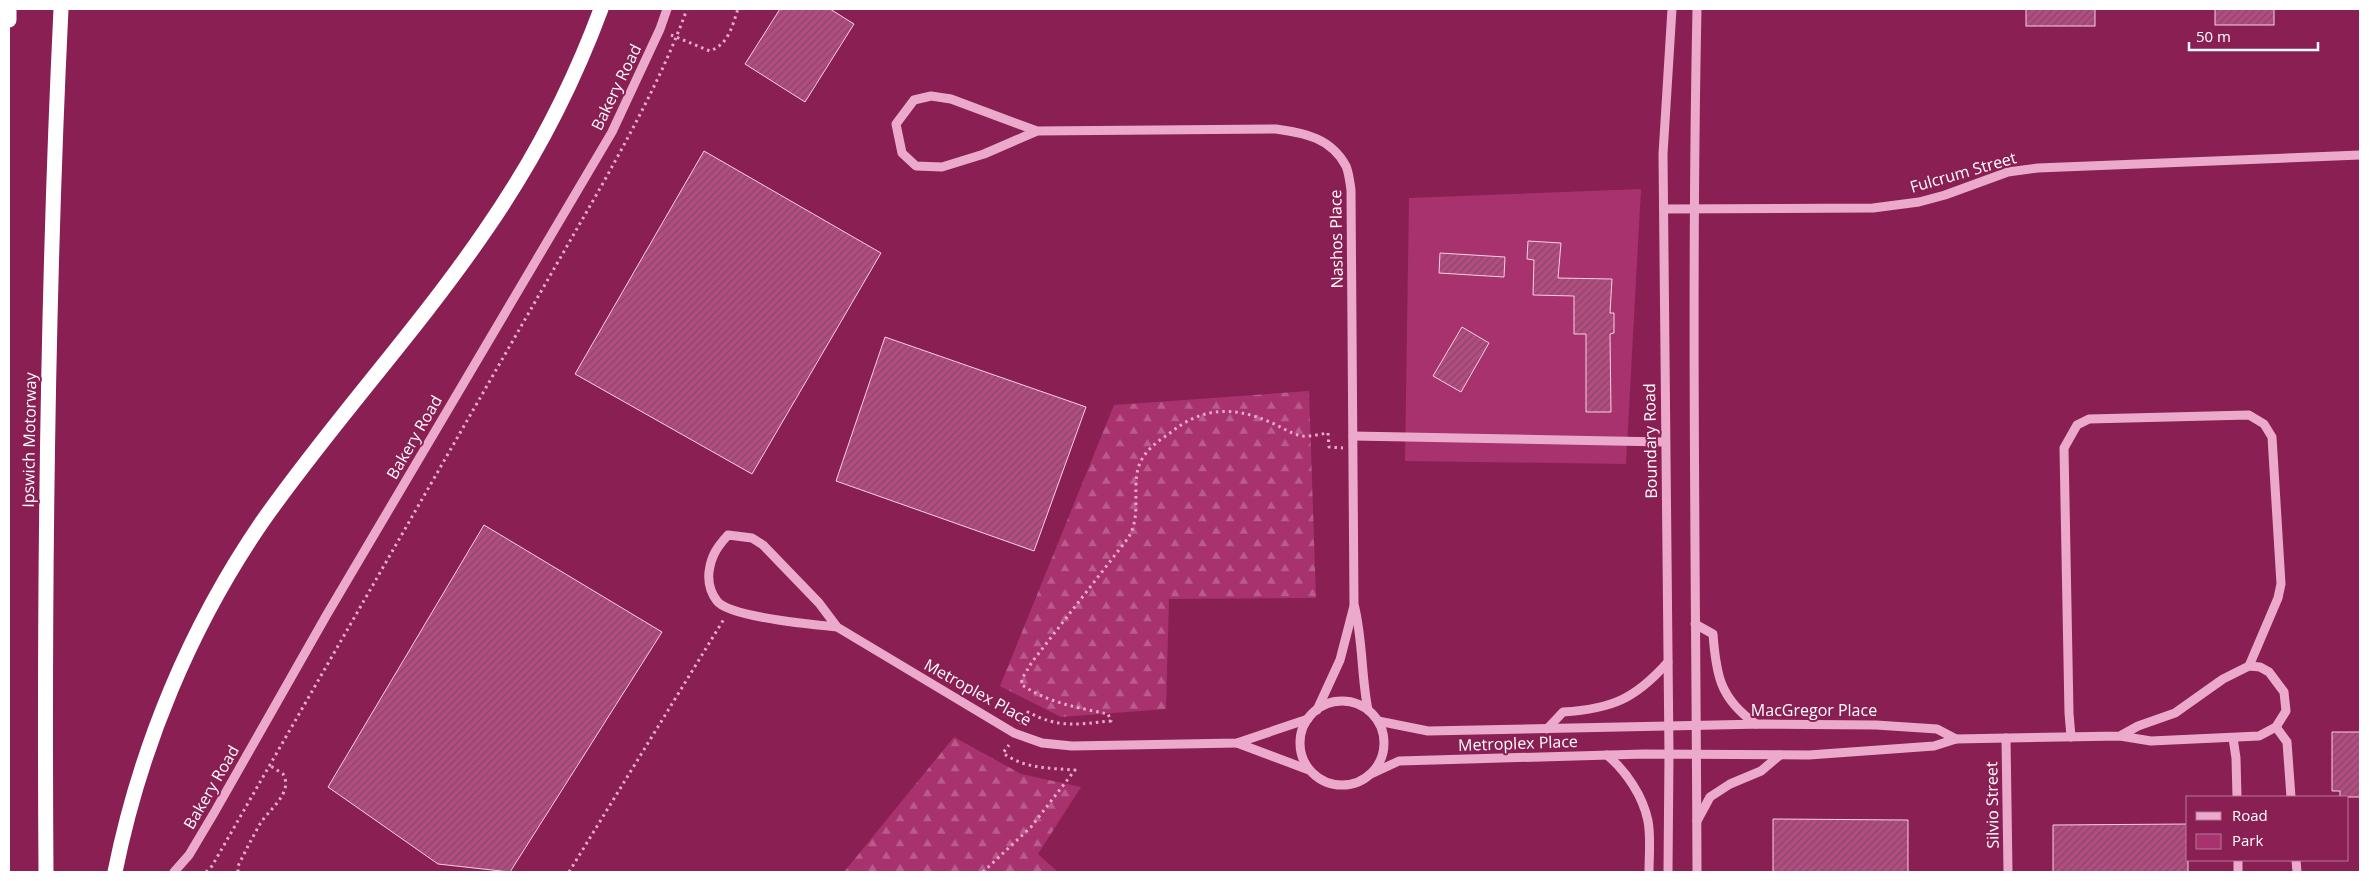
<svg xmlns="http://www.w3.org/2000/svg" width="2369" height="881" font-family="'Open Sans',sans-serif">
  <defs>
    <pattern id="forest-firs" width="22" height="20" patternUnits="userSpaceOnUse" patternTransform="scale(1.25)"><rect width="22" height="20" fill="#a7326e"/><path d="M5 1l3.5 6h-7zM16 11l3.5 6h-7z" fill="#b95b8b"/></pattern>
    <pattern id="building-hatch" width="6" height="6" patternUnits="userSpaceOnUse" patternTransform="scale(1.25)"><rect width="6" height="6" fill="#b44b81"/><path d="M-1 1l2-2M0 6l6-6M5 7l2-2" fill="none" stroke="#804c66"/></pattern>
  </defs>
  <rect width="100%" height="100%" fill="#8a1f54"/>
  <g fill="url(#forest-firs)">
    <polygon points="1309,391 1316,598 1169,599 1166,709 1061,717 1000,686 1114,405"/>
    <polygon points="954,737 1021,774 1081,787 1038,854 1058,872 844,872"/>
  </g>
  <polygon fill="#a7326e" points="1641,189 1626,464 1405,461 1409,198"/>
  <g fill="url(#building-hatch)" stroke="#f8d0e4">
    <polygon points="780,9 830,9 854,24 805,102 745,64"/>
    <rect x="2026" y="9" width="69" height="17"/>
    <rect x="2215" y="9" width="59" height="16"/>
    <polygon points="704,151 881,253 752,474 575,374"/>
    <polygon points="1528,241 1561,243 1558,278 1612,279 1610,313 1614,313 1614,333 1610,334 1611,412 1586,412 1586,334 1574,334 1574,296 1533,295 1534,260 1527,259"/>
    <polygon points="1440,253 1505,257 1504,277 1439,273"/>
    <polygon points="1462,327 1489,343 1461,392 1433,376"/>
    <polygon points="885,337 1086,407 1034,551 836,481"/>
    <polygon points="484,525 662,632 510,872 438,864 328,787"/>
    <polygon points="2332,732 2360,732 2360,797 2340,797 2340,791 2332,791"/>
    <polygon points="1773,819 1908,820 1908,872 1773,872"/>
    <polygon points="2188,824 2188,872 2053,872 2053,825"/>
  </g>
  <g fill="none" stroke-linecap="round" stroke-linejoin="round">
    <g stroke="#ebaacc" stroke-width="3" stroke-dasharray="2.5 4" stroke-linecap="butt">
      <path d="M671 35 710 51C729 44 732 26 738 9"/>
      <path d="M1020 724 1028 712C1060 729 1077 724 1111 721L1108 714C1079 708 1045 702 1021 684L1023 677 1032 662 1122 546C1126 541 1130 536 1132 530 1141 507 1130 480 1142 459 1149 447 1160 440 1170 433 1202 407 1233 406 1270 422 1280 426 1291 434 1302 436 1310 437 1321 434 1328 433L1329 447 1343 448"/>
      <path d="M206 872 212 866 602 185C634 127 665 70 687 9"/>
      <path d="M238 872V866C245 852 252 838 260 824 268 810 294 793 283 774L269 765"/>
      <polyline points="569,872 724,619"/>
      <path d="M983 872 1031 827 1075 770C1049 768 1025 769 1003 753L1009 745"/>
    </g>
    <g stroke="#ebaacc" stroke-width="9">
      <path d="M1697 9C1691 297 1696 584 1697 872"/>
      <path d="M1037 131 984 154 942 167 916 166 902 153 896 124 914 100 931 96 951 99 1037 131 1276 129C1305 133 1331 138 1346 166 1349 173 1350 183 1351 190L1354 604C1363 639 1361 675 1368 710"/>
      <polyline points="1664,209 1873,208 1919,202 1945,195 2008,172 2038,168 2360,155"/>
      <polyline points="1353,436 1664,442"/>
      <path d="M1695 624 1713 634C1716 675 1720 699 1756 724"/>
      <path d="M837 627C815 625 729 617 717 601 710 592 708 582 709 572 711 556 717 547 728 535L752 538 763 545 819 603 837 627 1014 733 1042 743 1072 746 1237 743 1308 719"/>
      <circle cx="1342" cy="743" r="42"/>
      <polyline points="1317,710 1340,660 1354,606"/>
      <polyline points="1378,721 1428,731 1763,724 1876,725 1937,729 1956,739"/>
      <polyline points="2276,727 2287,742 2291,797"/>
      <path d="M1547 729 1563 712C1612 709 1635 699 1668 662"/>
      <polyline points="2071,737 2069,713 2064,448 2077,425 2089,419 2249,415 2264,424 2272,437 2281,584 2278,598 2249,666"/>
      <polyline points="2006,738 2008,872"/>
      <polyline points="2233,738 2236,758 2237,797"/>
      <polyline points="1237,743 1309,770"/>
      <path d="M1607 755C1626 771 1643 796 1648 821 1651 837 1649 856 1649 872"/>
      <polyline points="1371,774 1399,761 1644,754 1809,755 1934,746 1956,739 2120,736 2151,741 2259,736 2276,727 2286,711 2284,692 2269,672 2260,667 2249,666 2223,679 2175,713 2138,726 2120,736"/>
      <polyline points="1697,821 1710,797 1730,784 1761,771 1780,755"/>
      <polyline points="2238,860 2238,872"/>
      <polyline points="2296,860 2297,872"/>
      <polyline points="174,872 189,855 214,813 326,616 612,132 660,29 667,9"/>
      <polyline points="1668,872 1669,754 1663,154 1672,9"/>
    </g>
    <g stroke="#fff" stroke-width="15">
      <polyline points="9,20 9,9"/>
      <path d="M46 872C44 584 47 297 61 9"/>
      <path d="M115 872C140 748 190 627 262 522 332 422 416 332 485 231 533 162 572 87 601 9"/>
    </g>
  </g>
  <g text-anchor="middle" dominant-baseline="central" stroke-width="4" stroke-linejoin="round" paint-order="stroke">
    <g font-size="16" fill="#fff" stroke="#8a1f54">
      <text transform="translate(616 87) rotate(-64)">Bakery Road</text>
      <text transform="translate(1963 172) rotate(-16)">Fulcrum Street</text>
      <text transform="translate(1336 239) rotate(-91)">Nashos Place</text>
      <text transform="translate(414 437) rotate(-60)">Bakery Road</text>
      <text transform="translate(29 440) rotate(-89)">Ipswich Motorway</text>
      <text transform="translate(1650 441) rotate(-91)">Boundary Road</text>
      <text transform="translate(978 692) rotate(29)">Metroplex Place</text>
      <text x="1814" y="710">MacGregor Place</text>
      <text transform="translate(1518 743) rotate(-2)">Metroplex Place</text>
      <text transform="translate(211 787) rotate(-60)">Bakery Road</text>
      <text transform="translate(1992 805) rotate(-91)">Silvio Street</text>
    </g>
  </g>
  <rect width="2369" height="881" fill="none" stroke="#ffffff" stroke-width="20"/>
  <rect x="2186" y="796" width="162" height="65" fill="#8a1f54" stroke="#b97998"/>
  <rect x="2196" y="812" width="25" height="8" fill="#ebaacc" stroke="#b97998"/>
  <text x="2232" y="821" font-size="15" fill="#ffffff">Road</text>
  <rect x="2196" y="834" width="25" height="15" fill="#a7326e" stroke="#b97998"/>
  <text x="2232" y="846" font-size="15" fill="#ffffff">Park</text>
  <path d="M2189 42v8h129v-8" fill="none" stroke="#ffffff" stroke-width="2.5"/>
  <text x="2196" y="42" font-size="15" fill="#ffffff" stroke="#8a1f54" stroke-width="4" paint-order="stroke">50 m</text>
</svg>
